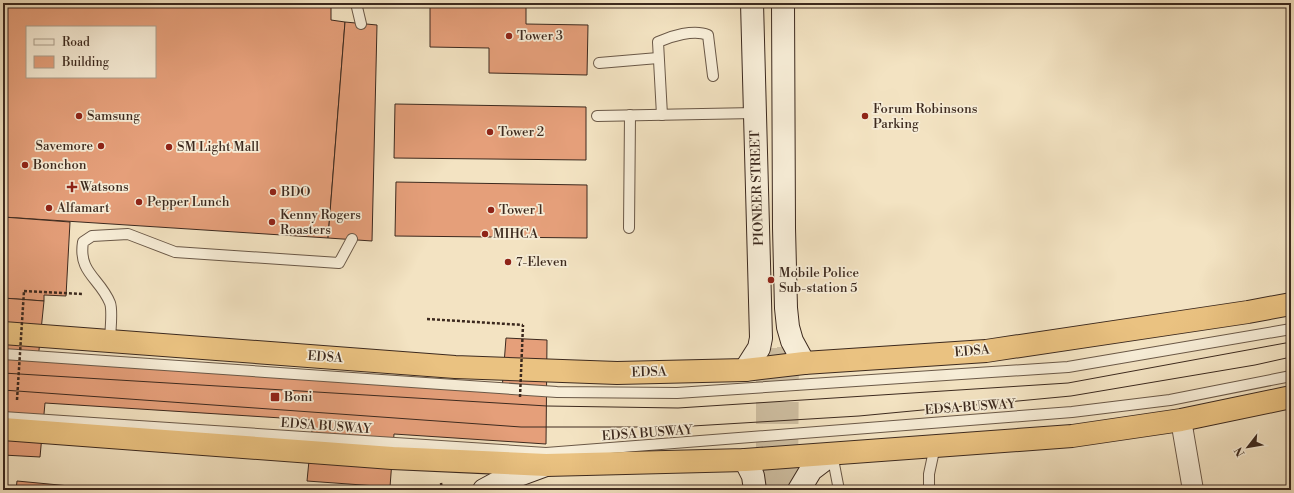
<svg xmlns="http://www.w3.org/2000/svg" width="1294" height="493" font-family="'Libre Bodoni',serif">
  <rect width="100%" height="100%" fill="#f3e3c2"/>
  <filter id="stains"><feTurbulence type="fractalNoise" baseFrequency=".005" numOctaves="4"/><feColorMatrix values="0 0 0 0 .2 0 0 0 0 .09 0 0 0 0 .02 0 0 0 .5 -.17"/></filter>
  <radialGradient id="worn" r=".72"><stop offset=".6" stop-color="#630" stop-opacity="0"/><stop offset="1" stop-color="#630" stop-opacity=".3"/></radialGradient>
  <g fill="#e59f7a" stroke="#3c291e" fill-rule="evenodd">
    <path d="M3 3H331V20L345 22 328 238 3 217ZM27 27H155V77H27Z"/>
    <polygon points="430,3 526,3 526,24 588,25 587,75 489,73 489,48 430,47"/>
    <polygon points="345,22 377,25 372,241 328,238"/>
    <polygon points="395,104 586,107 586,160 394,158"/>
    <polygon points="396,182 587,185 587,238 395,236"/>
    <polygon points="3,217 70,222 66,296 44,295 44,301 3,298"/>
    <polygon points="3,298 44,301 38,360 502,390 506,338 547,340 546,444 394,434 390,487 307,481 313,420 45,403 40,457 3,455"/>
    <polygon points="17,481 112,490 16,490"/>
  </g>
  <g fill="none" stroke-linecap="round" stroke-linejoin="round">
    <g stroke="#cebea1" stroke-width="22" stroke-dasharray="22 11" stroke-linecap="butt">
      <polyline points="767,490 767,348"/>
      <polyline points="787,490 788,347"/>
    </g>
    <defs>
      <g id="lane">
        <polyline points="356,3 361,24"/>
        <polyline points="599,63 658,58"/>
        <path d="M662 115 658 42C671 36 694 29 708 35L713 76"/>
        <polyline points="597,116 755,113"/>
        <polyline points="629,228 630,115"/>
        <path d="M110 341C110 332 113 311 110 303 100 278 78 273 83 242L92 236 128 234 175 252 339 263 352 239"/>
        <polyline points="3,354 557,392 677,393 1068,367 1291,329"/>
        <polyline points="3,417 546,453 1072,412 1170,400 1291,376"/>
        <polyline points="832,454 839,490"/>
        <polyline points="929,490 929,474 935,446"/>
      </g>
      <polyline id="street" points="1181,420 1193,490"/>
      <g id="secondary">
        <polyline points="783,3 784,228 786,308 788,327 792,341 804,363"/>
        <polyline points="745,370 759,348 761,338 752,3"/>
        <polyline points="745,460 753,476 755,490"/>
        <polyline points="484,490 497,483 546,465"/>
        <polyline points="799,490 811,470 832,454"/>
      </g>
      <g id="highway">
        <polyline points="3,333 455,367 617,373 745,370 804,363 986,351 1248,312 1291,304"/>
        <polyline points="3,429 392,458 546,465 745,460 1072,436 1181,420 1291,397"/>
      </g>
    </defs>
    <use href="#lane" stroke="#6a5847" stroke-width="12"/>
    <use href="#street" stroke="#6a5847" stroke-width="22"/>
    <use href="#secondary" stroke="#3c291e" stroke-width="24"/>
    <use href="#highway" stroke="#3c291e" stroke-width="24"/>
    <g stroke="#3c291e" stroke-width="2.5" stroke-dasharray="3 2" stroke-linecap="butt">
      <polyline points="24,291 82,294"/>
      <polyline points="427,319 523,325"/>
      <polyline points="441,483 442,490"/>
    </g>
    <use href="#lane" stroke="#f7edd7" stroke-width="10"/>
    <use href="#street" stroke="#f7edd7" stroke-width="20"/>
    <use href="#secondary" stroke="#f7edd7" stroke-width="22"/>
    <use href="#highway" stroke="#eac281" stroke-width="22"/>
    <g stroke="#3c291e" stroke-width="1">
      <polyline points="3,373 547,406 678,408 1068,383 1291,342"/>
      <polyline points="3,390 521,427 676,427 859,416 1071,396 1255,365 1291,357"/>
    </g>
    <g stroke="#3c291e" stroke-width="2.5" stroke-dasharray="3 2" stroke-linecap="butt">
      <polyline points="520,397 523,325"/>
      <polyline points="17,400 24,291"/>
    </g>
  </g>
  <g fill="#8f2418" stroke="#f7edd7" stroke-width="1.5">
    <circle cx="509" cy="36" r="4"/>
    <circle cx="79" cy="116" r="4"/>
    <circle cx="865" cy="116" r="4"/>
    <circle cx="490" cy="132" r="4"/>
    <circle cx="101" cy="146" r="4"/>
    <circle cx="169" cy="147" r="4"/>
    <circle cx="25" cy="165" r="4"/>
    <path d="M70 181h4v4h4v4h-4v4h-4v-4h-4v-4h4z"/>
    <circle cx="273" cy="192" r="4"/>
    <circle cx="139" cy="202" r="4"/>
    <circle cx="49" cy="208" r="4"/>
    <circle cx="491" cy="210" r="4"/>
    <circle cx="272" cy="222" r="4"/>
    <circle cx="485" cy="234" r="4"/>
    <circle cx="508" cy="262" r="4"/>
    <circle cx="771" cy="280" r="4"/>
    <rect x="270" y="392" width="10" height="10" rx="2"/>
  </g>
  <g text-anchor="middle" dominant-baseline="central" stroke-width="3.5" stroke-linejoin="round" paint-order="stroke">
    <g font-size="13" fill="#3c291e" stroke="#f7edd7" text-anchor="start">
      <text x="517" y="36">Tower 3</text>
      <text x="873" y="109">Forum Robinsons<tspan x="873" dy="15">Parking</tspan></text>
      <text x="87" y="116">Samsung</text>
      <text x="498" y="132">Tower 2</text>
      <text x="93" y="146" text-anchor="end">Savemore</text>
      <text x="177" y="147">SM Light Mall</text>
      <text x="33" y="165">Bonchon</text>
      <text x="80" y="187">Watsons</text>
      <text x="281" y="192">BDO</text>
      <text x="147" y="202">Pepper Lunch</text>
      <text x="57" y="208">Alfamart</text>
      <text x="499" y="210">Tower 1</text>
      <text x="280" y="215">Kenny Rogers<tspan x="280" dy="15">Roasters</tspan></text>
      <text x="493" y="234">MIHCA</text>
      <text x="516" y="262">7-Eleven</text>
      <text x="779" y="273">Mobile Police<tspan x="779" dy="15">Sub-station 5</tspan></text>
      <text x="284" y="397">Boni</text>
    </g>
    <g font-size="13" fill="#3c291e" stroke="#f7edd7">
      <text transform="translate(757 188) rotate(-92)">PIONEER STREET</text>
      <text transform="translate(972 351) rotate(-5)">EDSA</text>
      <text transform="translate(325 357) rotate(4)">EDSA</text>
      <text transform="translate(649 372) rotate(-2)">EDSA</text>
      <text transform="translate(970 407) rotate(-4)">EDSA BUSWAY</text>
      <text transform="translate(326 426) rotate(4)">EDSA BUSWAY</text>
      <text transform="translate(647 433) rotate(-4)">EDSA BUSWAY</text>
    </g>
  </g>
  <rect width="1294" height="493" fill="none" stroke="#f3e3c2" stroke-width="16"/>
  <rect x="4" y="4" width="1286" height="485" fill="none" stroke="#3c291e" stroke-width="2"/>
  <rect x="8" y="8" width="1278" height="477" fill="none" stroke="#3c291e"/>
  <rect x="26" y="26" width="130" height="52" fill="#f7edd7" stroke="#ac9f8d"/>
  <rect x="34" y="39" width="20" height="6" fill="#f7edd7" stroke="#ac9f8d"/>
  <text x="62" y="46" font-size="12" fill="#3c291e">Road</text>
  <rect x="34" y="56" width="20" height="12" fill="#e59f7a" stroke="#ac9f8d"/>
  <text x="62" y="66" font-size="12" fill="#3c291e">Building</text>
  <g transform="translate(1248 447) rotate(239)" stroke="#f7edd7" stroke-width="3" paint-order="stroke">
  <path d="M0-3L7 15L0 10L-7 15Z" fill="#3c291e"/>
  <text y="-6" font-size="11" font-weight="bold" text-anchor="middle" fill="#3c291e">N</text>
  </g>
  <rect width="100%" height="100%" filter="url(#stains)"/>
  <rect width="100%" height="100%" fill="url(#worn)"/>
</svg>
